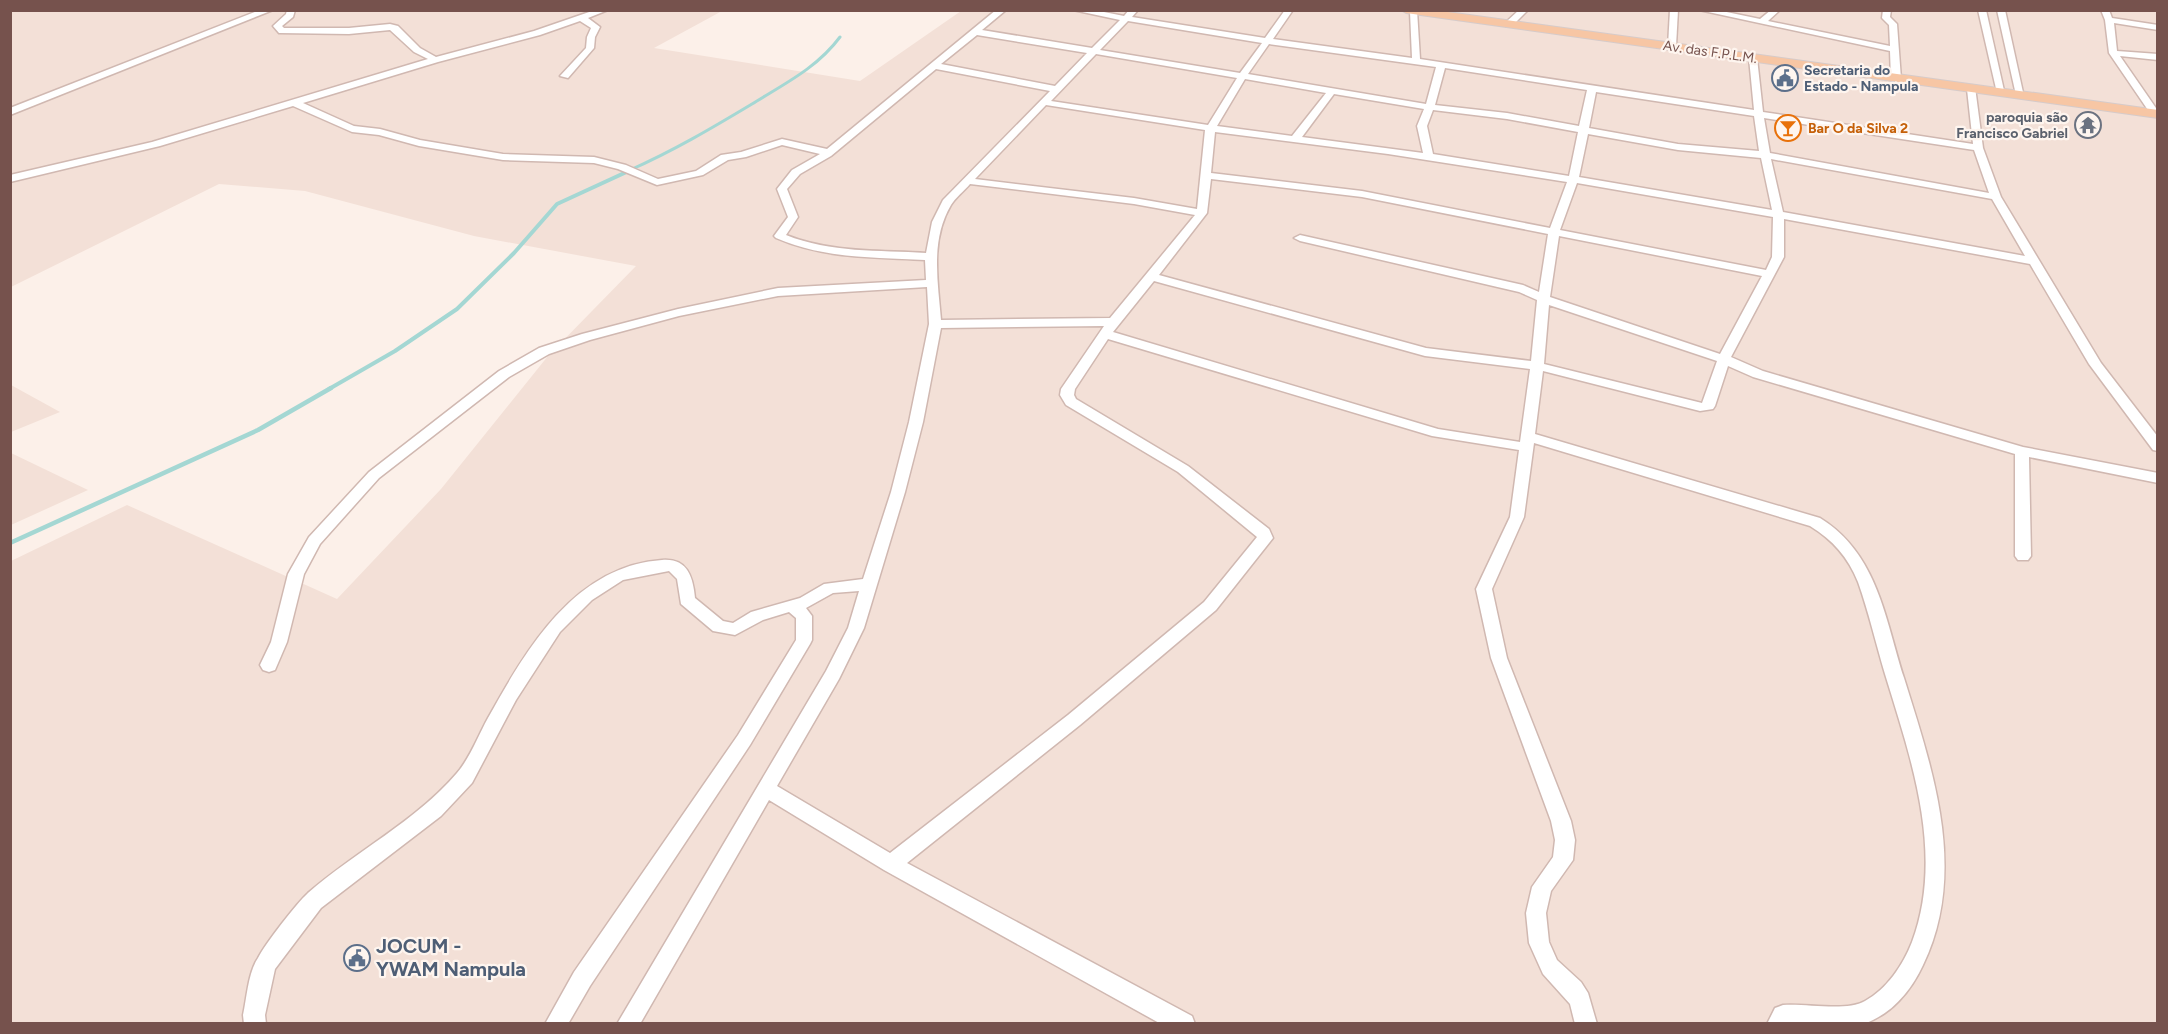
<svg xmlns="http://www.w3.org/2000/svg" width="2168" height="1034" font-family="Figtree,sans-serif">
  <rect width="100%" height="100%" fill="#fcf0e9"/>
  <g fill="#f3e0d7">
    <polygon points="11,11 722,11 654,48 860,81 961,11 2157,11 2157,1023 11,1023 11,561 127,505 337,599 441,489 548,356 636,266 474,236 305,191 219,184 11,287"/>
    <polygon points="11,385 60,412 11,432"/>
    <polygon points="10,453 11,453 88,490 11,525"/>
  </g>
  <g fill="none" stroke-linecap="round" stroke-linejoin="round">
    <path stroke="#a4d7d3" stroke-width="3" d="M630 170C673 151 712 128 752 104 784 84 817 68 840 37"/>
    <polyline stroke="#a4d7d3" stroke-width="4" points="329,389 395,351 457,309 514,253 557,204 633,169"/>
    <polyline stroke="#a4d7d3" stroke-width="4.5" points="10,543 258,430 331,388"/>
    <defs>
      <g id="minor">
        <polygon points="260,10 273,10 10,115 10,108"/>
        <path d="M287 10H295L293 17 282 26 284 28H349L390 24 398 26 420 48 436 57 534 31 595 10H608L588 18 600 27 595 37 594 48 568 78 560 76 586 48 587 37 591 28 580 21 540 35 438 62 303 103 354 126 380 129 420 140 503 154 594 157 626 165 658 179 696 171 721 155 741 152 782 139 827 149 996 10H1006L982 30 1092 48 1120 20 1073 10H1094L1124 16 1129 10H1138L1132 17 1265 38 1285 10H1293L1273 39 1412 58 1410 12 1417 10 1420 59 1754 110 1749 58 1753 55 1757 58 1763 112 1973 144 1967 89 1975 87 1983 148 2001 197 2101 363 2158 437V451L2153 450 2089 364 2030 264 1784 219V257L1731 357 1763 371 2023 447 2158 473V483L2029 457 2031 556 2028 560H2018L2015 556V454L1753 377 1728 366 1715 406 1713 409 1700 411 1543 371 1535 434 1820 518C1878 554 1885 619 1904 678 1933 771 1968 872 1923 965 1911 991 1891 1015 1863 1024H1767L1775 1008 1783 1005C1805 1003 1846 1012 1865 1001 1887 989 1903 965 1912 942 1945 854 1911 759 1885 674 1876 644 1869 613 1858 582 1848 557 1833 540 1810 526L1534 443 1524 517 1492 589 1507 658 1571 821 1575 840 1573 860 1551 891 1546 913 1549 942 1557 960 1581 982 1588 993 1597 1024H1575L1570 1004 1543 974 1529 943 1526 913 1532 887 1553 857 1555 840 1551 821 1491 658 1476 589 1510 517 1519 450 1432 436 1108 339 1075 389 1074 395 1076 399 1188 466 1269 529 1273 538 1216 610 1080 725 907 863 1192 1016 1195 1024H1161L884 870 769 800 640 1024H617L826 671 848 628 859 591 833 593 806 608 812 616V640L810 644 750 745 590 986 568 1024H545L574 972 738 735 796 640V618L789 612 763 620 735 635 713 631 681 604 677 579 669 571 623 580 592 600 560 632 516 700 472 783 441 816 321 908 275 969 265 1015 266 1024H244L243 1015C247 997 248 973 258 958 266 943 296 904 308 893 356 851 415 822 457 773 470 758 478 736 488 718 526 650 574 566 662 560 687 558 693 576 695 598L723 621 733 623 751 612 800 598 824 584 863 579 891 492 909 422 929 324 927 287 778 296 679 316 590 340 549 354 509 377 379 478 320 544 304 574 287 642 275 670 269 672 263 670 260 665 271 642 288 574 309 537 369 472 499 371 539 348 582 334 678 309 778 288 926 280 925 260C874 257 824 259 776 238L774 236 788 217 777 189 792 170 820 154 782 145 746 157 728 160 703 175 657 185 618 169 594 163 503 160 419 146 379 135 352 132 293 106 160 146 10 182V175L152 142 428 59 414 52 390 30 349 34 279 33 273 26 286 14ZM1128 21 1262 43 1240 73 1100 50ZM977 35 1087 53 1055 86 941 64ZM1269 44 1436 67 1426 104 1248 74ZM1096 54 1237 78 1208 125 1051 101ZM1445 68 1587 90 1579 126 1507 113 1435 105ZM936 69 1050 91 943 200 932 222 926 253C878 250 831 253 786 235L798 217 787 189 800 174 831 156ZM1245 79 1326 93 1292 136 1217 126ZM1596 92 1754 116 1759 151 1678 144 1589 128ZM1334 94 1424 109 1417 126 1423 153 1302 137ZM1046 105 1205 130 1197 209 1134 198 975 179ZM1433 110 1507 119 1578 132 1569 176 1433 154 1427 126ZM1764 118 1974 150 1989 193 1770 153ZM1215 132 1388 154 1567 182 1550 228 1362 191 1211 173ZM1588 134 1678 150 1761 158 1772 210 1579 177ZM1771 159 1992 199 2025 256 1783 212ZM1211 179 1362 197 1548 234 1539 292 1523 285 1300 235 1294 238 1300 241 1519 292 1537 300 1531 361 1426 348 1159 275 1207 213ZM1577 183 1773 217 1772 257 1766 270 1560 230ZM970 184 1134 204 1195 215 1110 318 941 320C938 282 930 240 951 205 955 198 964 191 970 184ZM1559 236 1762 276 1720 354 1550 297ZM1154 281 1425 356 1530 369 1520 442 1438 429 1113 332ZM1549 305 1717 361 1702 403 1544 364ZM1104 326 1061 389 1060 395 1066 405 1178 472 1257 537 1204 602 1068 715 890 853 777 786 839 679 864 628 905 492 923 422 941 328Z"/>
        <polygon points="1519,10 1528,10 1512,26 1506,26 1506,22"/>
        <polygon points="1670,10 1678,10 1676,46 1672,49 1668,46"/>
        <polygon points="1699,10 1717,10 1760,19 1771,10 1780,10 1768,21 1890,46 1889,25 1882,18 1883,10 1891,10 1890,17 1897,24 1901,79 1896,82 1891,79 1890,51"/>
        <polygon points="1978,10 1986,10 2005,95 1997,93"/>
        <polygon points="1997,10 2005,10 2024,97 2016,95"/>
        <polygon points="2101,10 2109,10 2112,18 2158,25 2158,30 2114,23 2117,51 2158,54 2158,60 2120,56 2158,111 2158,116 2152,116 2109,53 2105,20"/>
      </g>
      <polygon id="major" points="1401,10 1433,10 2158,110 2158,118 1406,13"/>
    </defs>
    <use href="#minor" stroke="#d0b8b1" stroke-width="3"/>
    <use href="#major" stroke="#d6cbca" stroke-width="2"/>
    <use href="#minor" fill="#fff" fill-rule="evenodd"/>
    <use href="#major" fill="#f7c6a4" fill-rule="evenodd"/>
  </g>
  <defs>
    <symbol id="civic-ring" viewBox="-11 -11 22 22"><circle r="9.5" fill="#fef5ef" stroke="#5c6f8a" stroke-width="1.5"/><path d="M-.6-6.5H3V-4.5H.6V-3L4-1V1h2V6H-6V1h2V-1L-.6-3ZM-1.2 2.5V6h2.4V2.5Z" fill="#5c6f8a"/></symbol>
    <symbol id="temple-ring" viewBox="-11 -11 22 22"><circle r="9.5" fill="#fef5ef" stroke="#6b7280" stroke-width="1.5"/><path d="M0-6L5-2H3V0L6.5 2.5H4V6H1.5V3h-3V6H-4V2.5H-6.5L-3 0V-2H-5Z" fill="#6b7280"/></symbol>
    <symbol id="bar-ring" viewBox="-11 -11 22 22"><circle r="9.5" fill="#fef5ef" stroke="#e8710a" stroke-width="1.5"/><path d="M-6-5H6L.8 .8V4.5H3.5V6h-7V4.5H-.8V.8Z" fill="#e8710a"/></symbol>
  </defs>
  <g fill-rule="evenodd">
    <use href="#civic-ring" x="1770" y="63" width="30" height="30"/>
    <use href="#temple-ring" x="2073" y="110" width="30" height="30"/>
    <use href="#bar-ring" x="1773" y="113" width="30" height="30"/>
    <use href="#civic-ring" x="342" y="943" width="30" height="30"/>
  </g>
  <g text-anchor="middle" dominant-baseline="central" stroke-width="4.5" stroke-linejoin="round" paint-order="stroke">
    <g font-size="14" fill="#76524d" stroke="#fef5ef">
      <text transform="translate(1710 52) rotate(8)">Av. das F.P.L.M.</text>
    </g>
    <g font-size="14" font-weight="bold" fill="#4e5e75" stroke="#fef5ef" text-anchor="start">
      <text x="1804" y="70">Secretaria do<tspan x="1804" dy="16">Estado - Nampula</tspan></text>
    </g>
    <g font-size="14" font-weight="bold" fill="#5b616d" stroke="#fef5ef" text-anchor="end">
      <text x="2068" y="117">paroquia são<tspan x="2068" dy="16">Francisco Gabriel</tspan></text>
    </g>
    <g font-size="14" font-weight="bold" fill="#c56008" stroke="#fef5ef" text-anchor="start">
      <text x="1808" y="128">Bar O da Silva 2</text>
    </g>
    <g font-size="20" font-weight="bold" fill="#4e5e75" stroke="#fef5ef" text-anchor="start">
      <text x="376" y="946">JOCUM -<tspan x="376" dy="23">YWAM Nampula</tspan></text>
    </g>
  </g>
  <rect width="2168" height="1034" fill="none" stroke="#76524d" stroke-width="24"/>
</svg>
